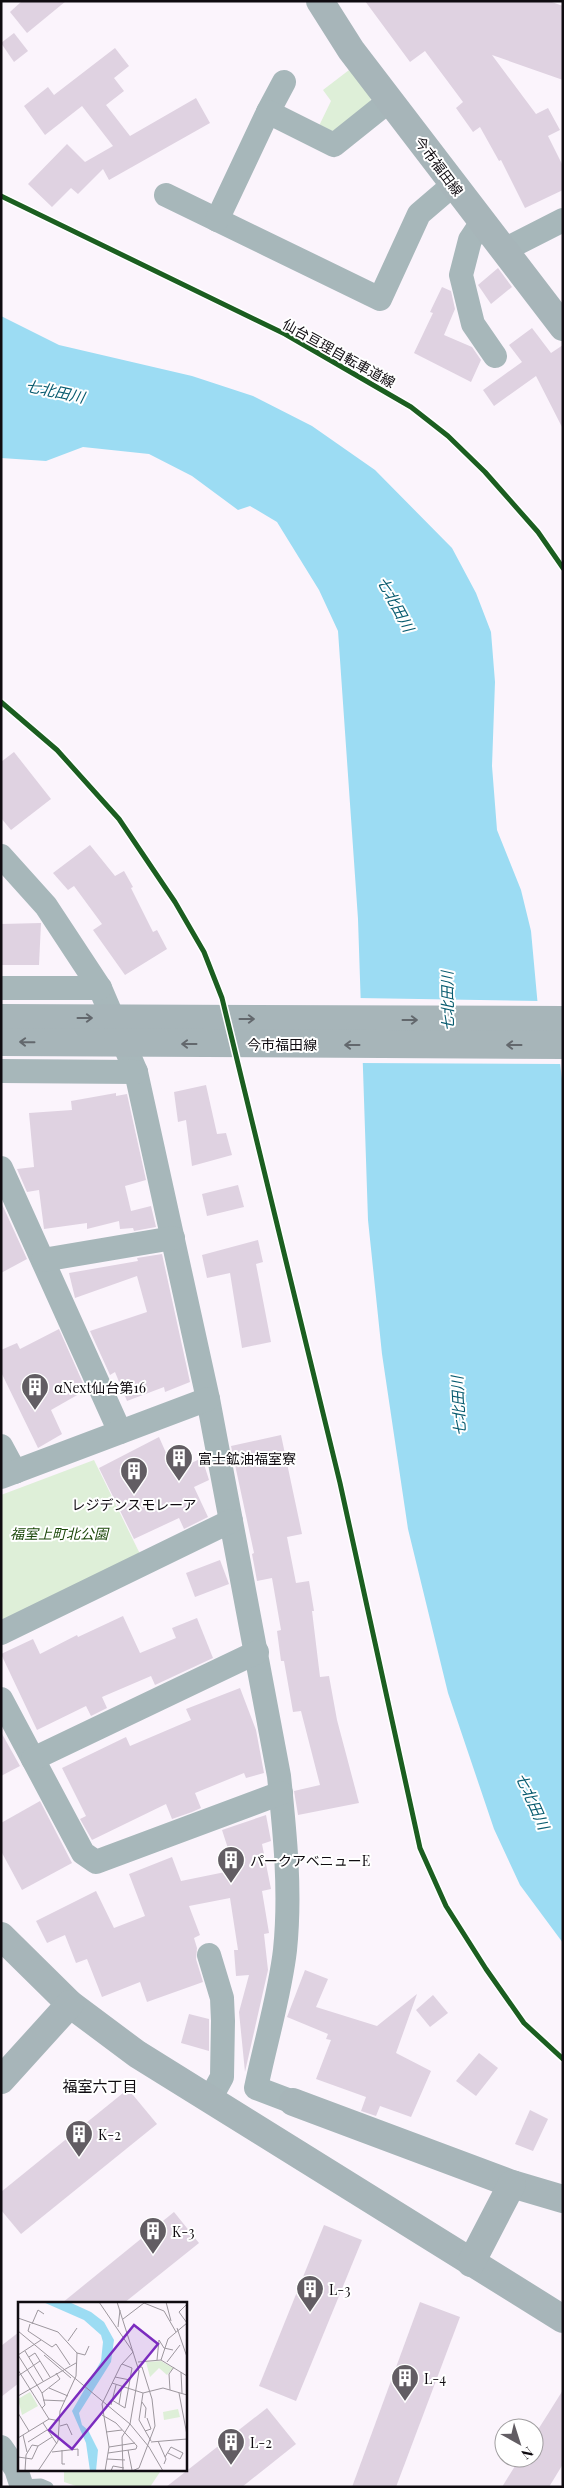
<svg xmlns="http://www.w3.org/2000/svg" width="564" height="2488" font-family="'Playfair Display','Noto Sans JP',serif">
  <rect width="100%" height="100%" fill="#fbf4fc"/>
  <g fill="#deefd8">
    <path d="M353 67 371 92C371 97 371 104 368 107 357 123 336 137 318 128L331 101 323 90Z"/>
    <polygon points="94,1460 141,1556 1,1625 1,1495"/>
    <polygon points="64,2469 162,2469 150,2487 79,2487 64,2482"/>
  </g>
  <polygon fill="#9cdcf3" points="1,316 59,345 192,376 253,396 312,426 375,470 452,548 476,593 491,632 495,682 492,766 497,830 521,890 531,931 542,1051 560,1063 563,1087 563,1943 520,1885 494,1829 448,1693 408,1529 382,1354 368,1220 358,919 338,631 319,590 277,522 250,506 238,510 192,476 149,454 83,447 46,461 1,458"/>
  <polygon fill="#fbf4fc" points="358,998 540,1001 545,1050 563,1064 360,1063"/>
  <g fill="#dfd2e1">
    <polygon points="22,1 66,1 27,33 10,12"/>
    <polygon points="365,1 549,1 563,6 563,80 492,55 536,114 548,108 560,130 548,136 563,166 563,190 525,208 501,160 499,161 480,127 473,132 456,108 463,102 425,51 410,62"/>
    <polygon points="14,33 28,51 14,62 1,43"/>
    <polygon points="115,48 129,66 114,78 124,91 106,105 130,136 196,98 210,123 109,180 103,169 78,194 71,188 52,207 28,184 67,144 85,162 113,146 82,106 45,135 24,106 48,87 54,95"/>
    <polygon points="498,268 512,287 491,304 478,285"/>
    <polygon points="442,287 451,291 455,309 444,335 472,347 481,360 471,382 414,353 433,313 430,312"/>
    <polygon points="532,328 551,353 563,345 563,429 536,376 494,406 483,390 522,362 509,345"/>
    <polygon points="14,752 51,799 11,830 1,818 1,762"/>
    <polygon points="90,845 115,876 124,871 133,887 131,888 153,932 157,930 167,949 125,975 93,930 102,924 74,886 68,890 53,873"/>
    <polygon points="41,923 39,965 1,965 1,924"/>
    <polygon points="206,1085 217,1134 226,1133 232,1155 192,1166 186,1120 178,1122 174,1092"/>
    <polygon points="116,1093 116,1096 127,1094 146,1180 125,1186 131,1211 151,1206 156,1227 134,1231 133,1228 120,1229 119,1221 87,1229 87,1223 44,1229 39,1190 27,1192 17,1169 34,1167 29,1113 72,1110 71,1101"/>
    <polygon points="238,1185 244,1207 207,1216 202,1194"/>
    <polygon points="1,1202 27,1259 1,1273"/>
    <polygon points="258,1240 263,1262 256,1264 271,1342 242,1348 230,1273 207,1278 202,1255"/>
    <polygon points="162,1254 190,1382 165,1392 164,1387 127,1401 115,1372 110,1375 90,1331 147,1312 137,1276 75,1298 69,1273 138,1261 137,1258"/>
    <polygon points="59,1329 86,1390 51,1410 62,1434 38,1448 1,1372 1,1350 17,1343 20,1349"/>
    <polygon points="281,1435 302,1534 287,1537 296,1583 309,1581 314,1611 312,1611 320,1677 329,1676 337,1720 359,1803 298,1815 294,1791 320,1785 301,1711 293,1712 284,1661 281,1661 277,1631 281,1630 272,1578 257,1581 252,1554 254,1553 231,1446"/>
    <polygon points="159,1437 174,1471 202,1458 209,1480 194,1487 208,1517 184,1529 179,1518 134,1539 99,1468"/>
    <polygon points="220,1560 229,1584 195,1597 186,1573"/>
    <polygon points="123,1616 140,1653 176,1638 172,1628 197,1618 213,1658 155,1685 151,1676 102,1697 107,1708 91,1716 86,1706 37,1730 1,1654 33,1639 40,1654 77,1635 78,1637"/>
    <polygon points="240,1688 256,1730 264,1773 246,1778 244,1773 195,1793 201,1808 192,1812 172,1819 166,1804 92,1840 80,1819 86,1816 62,1768 126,1737 130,1746 191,1720 186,1709"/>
    <polygon points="1,1732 20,1766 1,1776"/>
    <polygon points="40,1801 72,1863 22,1890 1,1851 1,1823"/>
    <polygon points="266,1815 271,1841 262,1844 271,1889 262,1891 269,1933 264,1934 268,1970 245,2072 239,2012 249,1975 236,1976 234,1950 238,1950 230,1898 189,1906 200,1935 194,1938 197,1948 196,1959 203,1982 147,2002 140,1982 102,1997 87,1959 76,1963 65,1935 47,1943 36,1921 96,1891 114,1928 145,1916 129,1874 172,1857 181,1881 235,1870 222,1830"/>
    <polygon points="305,1970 328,1979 316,2007 377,2026 417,1994 396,2053 431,2071 411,2117 380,2106 376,2116 361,2111 366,2097 316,2079 331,2040 326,2039 328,2034 287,2017"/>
    <polygon points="433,1995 448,2013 430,2027 416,2010"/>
    <polygon points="189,2014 209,2019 209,2051 181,2043"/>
    <polygon points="479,2053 498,2068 476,2096 456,2081"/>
    <polygon points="128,2089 157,2124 21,2234 1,2210 1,2192"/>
    <polygon points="530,2110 548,2119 533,2151 515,2144"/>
    <polygon points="174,2212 199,2243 124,2303 62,2303"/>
    <polygon points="324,2225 362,2240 296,2401 259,2386"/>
    <polygon points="420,2302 460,2317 396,2487 352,2487"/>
    <polygon points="19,2332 19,2383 1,2397 1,2346"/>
    <polygon points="563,2390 563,2464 549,2487 502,2487 520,2458 534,2458 534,2436"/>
    <polygon points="267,2408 296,2444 242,2487 166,2487"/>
  </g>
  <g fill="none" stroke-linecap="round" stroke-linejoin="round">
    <polyline stroke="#a7b7ba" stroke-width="11" points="22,2485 41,2484 48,2487"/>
    <g stroke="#a7b7ba" stroke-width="24">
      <polyline points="268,112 284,82"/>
      <polyline points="166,195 380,299 419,214 454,184"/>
      <polyline points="217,220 268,112 334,145 389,101"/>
      <polyline points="482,222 470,240 461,275 473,324 495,356"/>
      <polyline points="504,250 563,220"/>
      <path d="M1 856 46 906 100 988 136 1072 208 1399 279 1776C285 1834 291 1892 285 1950 280 1994 265 2044 256 2088L293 2102"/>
      <polyline points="1,988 100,988"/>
      <polyline points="1,1071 136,1072"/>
      <polyline points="1,1168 120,1432"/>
      <polyline points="43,1260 173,1238"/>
      <polyline points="1,1446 15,1472"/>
      <polyline points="1,1477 208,1399"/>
      <polyline points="1,1633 231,1521"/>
      <polyline points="1,1699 83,1853 96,1862 281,1793"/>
      <polyline points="33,1759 257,1652"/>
      <polyline points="209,1955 222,1998 223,2021 222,2077 210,2099"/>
      <polyline points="1,2447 16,2469 22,2487"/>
    </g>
    <g stroke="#a7b5b9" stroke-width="28">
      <polyline points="320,1 351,50 563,327"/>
      <polyline points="1,1936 70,2004 137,2054 563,2319"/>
      <polyline points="1,2080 70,2004"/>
      <polyline points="293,2102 512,2184 563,2199"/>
      <polyline points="471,2263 512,2184"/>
    </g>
    <g stroke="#a7b5b9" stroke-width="28">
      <polyline points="1,1018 563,1020"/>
      <polyline points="1,1042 563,1045"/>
    </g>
    <defs>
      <g id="cycleway">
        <polyline points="1,196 285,334 411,407 448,436 485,472 538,532 563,568"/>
        <polyline points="1,702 57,750 119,819 175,902 204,952 222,998 340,1483 420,1848 446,1906 486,1969 524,2023 563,2059"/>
      </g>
    </defs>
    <use href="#cycleway" stroke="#fff" stroke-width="8"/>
    <use href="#cycleway" stroke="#1b5e20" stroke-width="5"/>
  </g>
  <defs><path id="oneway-shaft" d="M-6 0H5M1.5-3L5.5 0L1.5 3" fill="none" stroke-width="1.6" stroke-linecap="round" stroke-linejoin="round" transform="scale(1.25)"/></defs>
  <g stroke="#63686d">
    <use href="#oneway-shaft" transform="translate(85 1018)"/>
    <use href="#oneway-shaft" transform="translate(247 1019)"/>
    <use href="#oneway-shaft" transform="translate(410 1020)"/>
    <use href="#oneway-shaft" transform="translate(27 1042) rotate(-179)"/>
    <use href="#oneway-shaft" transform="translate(189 1044) rotate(-180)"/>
    <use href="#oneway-shaft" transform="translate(352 1045) rotate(-180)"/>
    <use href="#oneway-shaft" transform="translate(514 1045) rotate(-180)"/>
  </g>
  <defs>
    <symbol id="building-pin" viewBox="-11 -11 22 30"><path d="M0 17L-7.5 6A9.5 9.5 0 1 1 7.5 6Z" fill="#625d63" stroke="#fff"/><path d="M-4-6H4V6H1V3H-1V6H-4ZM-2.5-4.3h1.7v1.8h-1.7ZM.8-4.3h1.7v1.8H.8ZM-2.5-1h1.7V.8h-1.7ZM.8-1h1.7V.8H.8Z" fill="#fff"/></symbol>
  </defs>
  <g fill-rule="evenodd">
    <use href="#building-pin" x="19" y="1371" width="32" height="43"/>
    <use href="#building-pin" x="163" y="1442" width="32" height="43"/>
    <use href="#building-pin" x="118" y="1455" width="32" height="43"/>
    <use href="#building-pin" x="215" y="1844" width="32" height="43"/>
    <use href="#building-pin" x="63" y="2118" width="32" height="43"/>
    <use href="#building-pin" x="137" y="2215" width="32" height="43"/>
    <use href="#building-pin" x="294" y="2273" width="32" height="43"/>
    <use href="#building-pin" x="389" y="2362" width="32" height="43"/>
    <use href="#building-pin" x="215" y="2426" width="32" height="43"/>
  </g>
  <g text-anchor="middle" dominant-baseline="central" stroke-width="4" stroke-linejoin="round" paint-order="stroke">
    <g font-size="14" fill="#0f0b10" stroke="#fff">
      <text transform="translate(439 166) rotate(53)">今市福田線</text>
      <text transform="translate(339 353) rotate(29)">仙台亘理自転車道線</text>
      <text x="282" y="1044">今市福田線</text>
    </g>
    <g font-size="14" fill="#0f0b10" stroke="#fff" text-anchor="start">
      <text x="54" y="1387">αNext仙台第16</text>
      <text x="198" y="1458">富士鉱油福室寮</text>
      <text x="134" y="1504" text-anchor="middle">レジデンスモレーア</text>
      <text x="250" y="1860">パークアベニューE</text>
      <text x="98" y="2134">K-2</text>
      <text x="172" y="2231">K-3</text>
      <text x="329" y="2289">L-3</text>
      <text x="424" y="2378">L-4</text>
      <text x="250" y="2442">L-2</text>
    </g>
    <g font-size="14" font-style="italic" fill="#1a4708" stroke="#fff">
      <text x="59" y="1533">福室上町北公園</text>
    </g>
    <g font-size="15" font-style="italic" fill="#085b6f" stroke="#fff">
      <text transform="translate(55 391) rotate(12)">七北田川</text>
      <text transform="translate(396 604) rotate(62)">七北田川</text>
      <text transform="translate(447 1001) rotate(-91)">七北田川</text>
      <text transform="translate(458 1406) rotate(-93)">七北田川</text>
      <text transform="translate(533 1801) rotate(66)">七北田川</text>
    </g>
    <g font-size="15" fill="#0f0b10" stroke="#fff">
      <text x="100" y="2086">福室六丁目</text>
    </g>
  </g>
  <g transform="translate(18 2302)">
    <rect width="169" height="169" fill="#fbf4fc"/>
    <path d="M143 59 155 66 149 73 141 66 132 75 128 60ZM12 90 20 104 4 113 0 97ZM160 107 162 115 146 118 145 110Z" fill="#deefd8"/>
    <path d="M25 0H51L73 10 86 20 96 38 93 60 61 111 64 123 70 128 80 148 78 169H72L68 141 54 109 83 59 85 40 83 33 66 18Z" fill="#9cdcf3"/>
    <path fill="none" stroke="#9d979e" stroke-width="1" d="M81 0 115 50 103 63 84 102 91 145 87 169M99 0 121 69 112 122 104 135 105 169M148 0 153 19M169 2 161 10 169 21M0 16 40 30 59 51 58 74 42 109 40 139 20 169M105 17 126 1 146 9 158 30M12 22 10 29 34 45 38 42 52 63M14 22 20 8 26 12M100 25 102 8M159 26 169 55M0 29 112 122 131 145 145 169M50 39 59 26M7 49 25 79M59 51 67 53 71 44M0 53 24 91 27 103 24 106M0 53 23 38M26 53 53 76M11 55 17 51 32 75M139 58 141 38 146 46 155 48M143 58 150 37 169 21M120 60 143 58 169 74M149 60 162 43M0 68 31 117M163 70 164 91M0 74 22 59M97 75 112 78M94 81 125 91 145 86 169 93M31 86 50 94M152 88 151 72 156 65M24 91 42 77 38 71M125 91 121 118 133 139M161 91 169 133M0 94 58 61M25 98 47 99M94 98 107 106 114 66 104 62M124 100 128 106 127 116M101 102 104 84M93 103 98 83M0 111 11 129M84 113 98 121 119 144 118 147 90 151M25 121 39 142M42 124 49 122 54 133M127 129 133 127 129 116M88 130 104 128M5 133 9 150M0 136 31 117 42 119M140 139 148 157 146 162M10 140 29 128M133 140 169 137M91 145 117 141M44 148V162H47M110 148 114 168M34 150 60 147V154M0 155 14 157 20 144M147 155 153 145 165 151 162 157 150 151M89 157 107 158M7 169 8 153 14 143 20 144 34 135M93 169 95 164 106 166M114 169 121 166 137 124 134 97 124 65H121"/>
    <path fill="#7b2cbf" fill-opacity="0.15" stroke="#7b2cbf" stroke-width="2.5" d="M116 23 140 42 54 147 31 128Z"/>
    <rect width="169" height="169" fill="none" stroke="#0f0b10" stroke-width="2.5"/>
  </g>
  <rect width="564" height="2488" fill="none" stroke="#0f0b10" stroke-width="5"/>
  <g transform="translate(519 2443) rotate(141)"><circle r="24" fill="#ffffff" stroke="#9f9d9f"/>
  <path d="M0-4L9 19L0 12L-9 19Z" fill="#625d63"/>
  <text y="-8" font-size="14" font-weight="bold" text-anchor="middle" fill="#0f0b10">N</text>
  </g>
</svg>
